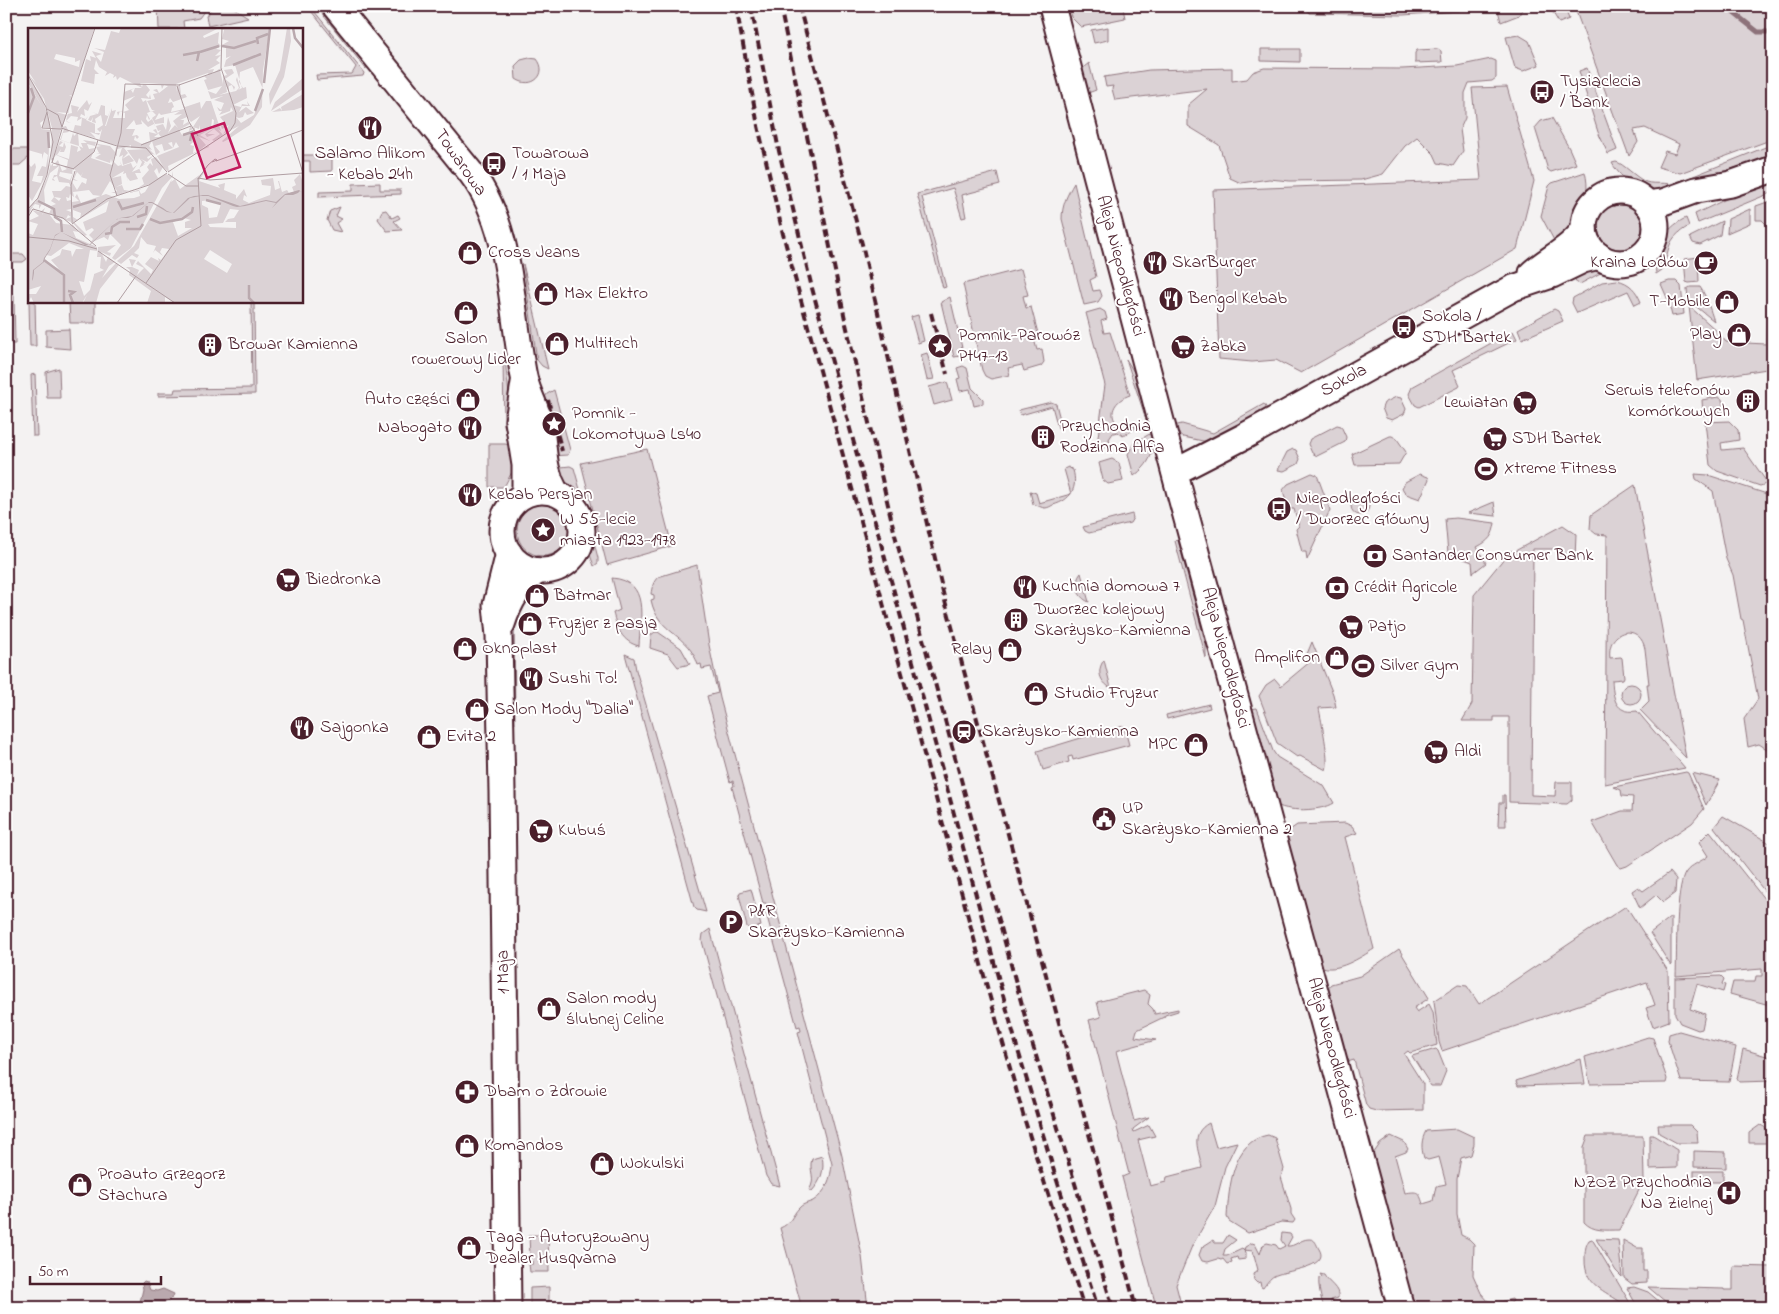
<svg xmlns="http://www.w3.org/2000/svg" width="1779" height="1314" font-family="'Indie Flower',sans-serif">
  <rect width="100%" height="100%" fill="#f4f2f2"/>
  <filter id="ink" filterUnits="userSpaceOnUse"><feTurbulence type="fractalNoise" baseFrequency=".02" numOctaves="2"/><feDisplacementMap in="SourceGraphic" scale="10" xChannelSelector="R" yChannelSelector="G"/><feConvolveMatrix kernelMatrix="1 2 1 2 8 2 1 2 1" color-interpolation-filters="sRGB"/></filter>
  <g filter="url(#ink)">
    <g fill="#dbd2d5" stroke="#927880">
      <polygon points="158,6 208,6 199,18 183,21 184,29 159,29"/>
      <polygon points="214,6 231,6 248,17 208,26 206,16"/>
      <polygon points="307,6 310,6 364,73 363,76 317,80 316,75 352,74 356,67"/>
      <polygon points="316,6 323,6 366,63 366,69"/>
      <polygon points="1069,6 1123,8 1125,18 1081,27 1071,17"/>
      <polygon points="1307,6 1459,6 1459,11 1403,15 1310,13 1307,10"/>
      <polygon points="1497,6 1524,6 1519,15 1501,22"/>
      <polygon points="1549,6 1564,6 1569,19 1559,23"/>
      <polygon points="1574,6 1773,6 1773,139 1680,173 1658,167 1665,151 1675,154 1679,144 1645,128 1634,130 1638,142 1629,156"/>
      <polygon points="1108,27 1108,40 1094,43 1091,30"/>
      <polygon points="1519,35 1529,41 1539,65 1523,71 1515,68 1506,37"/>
      <polygon points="1261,49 1300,49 1300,62 1261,61"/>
      <polygon points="1438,49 1441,51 1442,62 1415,63 1415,53 1417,50"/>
      <path d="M529 58 537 59C549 74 532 90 516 79L515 66 521 60Z"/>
      <polygon points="1491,59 1496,61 1496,78 1492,81 1469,83 1465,93 1465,118 1460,129 1463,151 1453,166 1438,163 1434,154 1417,137 1405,146 1383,174 1361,180 1290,181 1269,179 1241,183 1230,178 1219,145 1188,126 1188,105 1207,89 1115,100 1112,89 1113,86 1106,87 1104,77 1149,70 1232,68 1232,81 1247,79 1253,72 1264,68 1402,69 1457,66"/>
      <polygon points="1089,63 1096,90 1088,93 1100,139 1099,140 1080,76 1084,67"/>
      <polygon points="1587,68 1617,150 1608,154 1598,132 1579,71"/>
      <polygon points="1507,87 1534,181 1517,249 1301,373 1276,360 1252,362 1219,359 1213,190 1481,180 1472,88"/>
      <polygon points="1552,118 1569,148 1576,164 1551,172 1548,170 1535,128 1541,121"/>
      <polygon points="1773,144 1773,156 1687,183 1686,179"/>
      <polygon points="6,149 29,149 29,157 20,165 6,165"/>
      <polygon points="301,155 332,155 332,171 310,172 310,161 302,161"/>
      <path d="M1616 162C1623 163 1636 178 1646 182 1655 185 1667 181 1674 186L1656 193C1637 187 1622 181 1612 163Z"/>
      <polygon points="997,172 1000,185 962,195 966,217 962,218 953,188 922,197 946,287 943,288 917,194"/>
      <path d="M1585 172C1593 202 1575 224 1557 246L1541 216 1549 186 1552 183Z"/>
      <polygon points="1773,180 1773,192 1698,223 1695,214 1747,189"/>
      <polygon points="380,183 380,190 401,190 401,194 319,197 319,192 353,191 353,184"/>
      <path d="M1074 183 1096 277 1090 280 1093 291 1100 290 1102 296 1098 302 1084 305 1062 219C1062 205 1067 195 1074 183Z"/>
      <polygon points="1773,200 1773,368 1697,380 1689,306 1718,332 1726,342 1766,344 1769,231 1767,225 1762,220 1756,220 1756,206"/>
      <circle cx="1620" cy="227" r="22"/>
      <polygon points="340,207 336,216 342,219 336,223 341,232 332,230 327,220 330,211"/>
      <polygon points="1750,209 1750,223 1727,233 1728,219"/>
      <polygon points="386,210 392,218 398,215 400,218 394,221 402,230 387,231 378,219 382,211"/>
      <path d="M1686 218 1689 226C1665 240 1671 248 1662 270L1656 274C1653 250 1664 228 1686 218Z"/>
      <polygon points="1722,221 1720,235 1700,245 1693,243 1690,237"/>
      <polygon points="6,254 23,254 27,259 23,262 6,262"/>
      <polygon points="1698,257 1699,282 1689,283 1686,282 1684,259"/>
      <polygon points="523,264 548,369 542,366 537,360"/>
      <polygon points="1602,267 1608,269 1580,284 1577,283 1571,272"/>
      <polygon points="1021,269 1028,295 1023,296 1026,308 1031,307 1039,337 1034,339 1037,350 1042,349 1044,362 1041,366 1024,371 1022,365 1008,368 1010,375 991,379 985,376 982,370 963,284"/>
      <path d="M1617 280C1630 283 1636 290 1641 302L1635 305 1628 291 1577 313 1572 303 1573 298 1602 282Z"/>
      <polygon points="1669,281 1676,281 1681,286 1684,314 1672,316 1668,300 1661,284"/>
      <path d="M1690 287H1700C1707 297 1710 310 1714 321L1688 300 1687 289Z"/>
      <polygon points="10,294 13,294 14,296 15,344 11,344"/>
      <polygon points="950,297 963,352 961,356 954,357 941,302"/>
      <polygon points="29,301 35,301 36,346 30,346"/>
      <polygon points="69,301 152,301 95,302 95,323 70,323"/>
      <polygon points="251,301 254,301 255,394 158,396 158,393 174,393 175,389 252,388"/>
      <path d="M1100 309 1105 312 1107 319 1101 321 1104 333 1110 332 1130 395C1101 405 1113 435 1136 426L1135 429 1123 436 1118 432 1113 433 1109 439 1110 444 1096 452 1105 385 1086 313Z"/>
      <polygon points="1554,309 1558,311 1563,321 1522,339 1518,329"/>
      <polygon points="918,315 924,341 918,343 911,317"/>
      <polygon points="69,329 70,349 46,347 46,330"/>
      <polygon points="1513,331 1517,339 1453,370 1460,385 1459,387 1419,407 1415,405 1409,394 1412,387"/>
      <polygon points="927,353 934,379 927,380 921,355"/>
      <polygon points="1126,359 1140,382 1150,420 1146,419"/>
      <polygon points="503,360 505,361 514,435 506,431 504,425"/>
      <polygon points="963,366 967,368 972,388 983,399 983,404 974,406 970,389 960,391 957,379 960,378 957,368"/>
      <polygon points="59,368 60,398 47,398 46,372"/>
      <polygon points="35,374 37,436 33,436 31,375"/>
      <polygon points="947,382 952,400 934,405 929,387"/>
      <polygon points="554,390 570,450 568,455 550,456 543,401 547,394"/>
      <polygon points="1396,397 1401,398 1406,409 1404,414 1392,420 1386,418 1382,408 1384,403"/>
      <polygon points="1718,397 1722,399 1724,411 1703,415 1702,400"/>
      <polygon points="1051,402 1056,404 1062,427 1058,428 1052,406 1021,415 1019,410"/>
      <polygon points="1264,404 1267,409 1231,431 1208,442 1183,437 1174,430 1173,426 1182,424 1213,433"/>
      <polygon points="1729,421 1738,430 1739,440 1721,443 1722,450 1743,448 1766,481 1766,484 1760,486 1717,471 1710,465 1705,422"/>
      <polygon points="1337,425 1341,426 1346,437 1345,442 1317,456 1312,453 1308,444 1310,439"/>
      <path d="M1153 432C1155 452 1150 464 1134 476L1128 454 1134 443Z"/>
      <polygon points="1390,436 1392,436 1397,439 1406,452 1399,464 1355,465 1352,454"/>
      <polygon points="489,444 505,444 514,446 514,468 504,487 489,487"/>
      <polygon points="647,449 672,546 607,565 581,463"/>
      <polygon points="1293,449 1296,450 1300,459 1298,464 1284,471 1278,470 1287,452"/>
      <polygon points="1112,459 1119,463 1123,481 1108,484 1103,480 1099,463"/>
      <polygon points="570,466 574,468 586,511 577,497 563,486 552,468"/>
      <path d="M1068 467 1073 470C1078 488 1071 500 1053 505 1051 506 1048 508 1045 508 1042 508 1037 505 1033 504L1030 491 1036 493 1039 503 1071 494 1064 469Z"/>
      <polygon points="1312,473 1317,475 1330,510 1307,560 1306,552 1302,552 1296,529 1299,526 1294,509 1288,509 1283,490 1288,484"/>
      <polygon points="1420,474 1428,477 1429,479 1420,499 1406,494 1402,488 1405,482"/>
      <polygon points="1695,474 1708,475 1773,496 1773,753 1759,744 1748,747 1744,719 1758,699 1743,620 1741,619 1733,575 1726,559 1713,491 1696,479"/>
      <path d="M1635 485 1686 758 1640 710 1649 701 1647 684H1649L1645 649C1640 622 1606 629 1610 658L1621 657 1622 658 1624 677 1623 679 1612 680C1613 698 1615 714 1637 711L1685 768 1605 784 1607 535 1596 534 1590 529 1591 515Z"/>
      <circle cx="1360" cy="506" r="9"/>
      <polygon points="1494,502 1496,516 1468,513"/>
      <circle cx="543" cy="530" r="26"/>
      <polygon points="1132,514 1133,518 1130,523 1089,533 1085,531 1083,527"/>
      <path d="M1456 518 1495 523C1493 536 1489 541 1477 547L1486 563 1473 573 1472 562 1448 553 1445 519Z"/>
      <polygon points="1563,525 1576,534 1575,559 1558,559 1558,549 1533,549 1531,795 1555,796 1556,782 1572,782 1572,800 1567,804 1509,802 1509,717 1494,717 1494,721 1462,721 1472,704 1474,595 1510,551 1515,551"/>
      <polygon points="590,527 598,558 598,563 594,566 588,549"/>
      <polygon points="1178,540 1206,645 1206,658 1175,541"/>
      <path d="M697 565 709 645 720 698 842 1156 862 1256 868 1308H802L780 1228C791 1224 792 1215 799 1208 802 1204 808 1203 813 1201 826 1193 831 1178 832 1164L798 1032 801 1031 800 1026 797 1027 765 909 768 908 766 903H763L732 787 734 786 733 781 730 782 707 696 718 693 711 667 702 669 701 664 698 665C688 633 658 634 651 600L654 599V595L651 594C652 587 653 582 658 577Z"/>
      <path d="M1081 573 1089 602C1077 597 1073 583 1081 573Z"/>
      <path d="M612 578C650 581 640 618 639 646 622 642 617 628 613 613L620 610Z"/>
      <polygon points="514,609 515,724 510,724 509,633"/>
      <polygon points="655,632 658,632 681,648 690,664 678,667 668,654 650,648 651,635"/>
      <path d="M1312 642 1333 694 1336 707 1319 708C1321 720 1330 760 1326 770L1300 756 1297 757 1277 743 1259 696 1266 685 1275 679 1281 686 1311 661 1307 654Z"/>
      <polygon points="625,654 634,658 636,670 706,912 697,910 694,907"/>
      <path d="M1104 660 1111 688C1100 682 1096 671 1104 660Z"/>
      <circle cx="1631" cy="694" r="10"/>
      <polygon points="1209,704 1210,708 1167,719 1166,715"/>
      <path d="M1257 708 1273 751 1277 757 1324 786 1334 803C1322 811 1285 813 1274 803L1249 709Z"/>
      <path d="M1124 726 1129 745 1073 760 1072 756 1068 757 1069 762 1043 770 1037 751C1067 743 1094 733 1124 726Z"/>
      <polygon points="1686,772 1688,773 1704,809 1692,823 1627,866 1621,868 1617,865 1592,822 1622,811 1632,811 1633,797 1622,796 1621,790 1614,787"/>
      <polygon points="1692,773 1720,780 1706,805"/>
      <polygon points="1503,795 1505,795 1506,826 1498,826 1499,803 1503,803"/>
      <polygon points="1723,816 1773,845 1773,902 1714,827"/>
      <path d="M1345 823 1352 826 1357 833 1345 837 1374 949C1361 957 1336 974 1320 966L1285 838 1287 832 1297 825Z"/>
      <path d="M1710 831 1773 910V1006L1730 994 1733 982H1755L1756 976H1762V969L1676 976C1677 955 1675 886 1686 872 1691 865 1702 861 1708 856L1699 842Z"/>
      <polygon points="1670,872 1676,879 1675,893 1663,902 1656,895 1640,908 1632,891 1638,887 1643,891"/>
      <polygon points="751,889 761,926 751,929 747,927 739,895 740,892"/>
      <polygon points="1626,906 1668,971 1669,1021 1653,1027 1646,1008 1655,1005 1647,982 1442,1051 1439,1042 1434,1001 1458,985 1467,986 1479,1004"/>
      <polygon points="1671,917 1671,966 1650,933"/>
      <polygon points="710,929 780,1186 771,1184 766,1176 702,941 703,934"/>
      <polygon points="1399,949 1429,998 1414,1008 1417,1012 1429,1004 1433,1012 1437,1045 1410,1053 1408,1051 1404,1054 1423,1084 1423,1110 1376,1111 1369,1109 1366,1105 1354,1060 1344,1063 1326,990 1331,984 1360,976"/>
      <polygon points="1721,976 1724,979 1722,984 1725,985 1723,992 1697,984 1690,1009 1705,1014 1702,1029 1698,1030 1680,1023 1675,1014 1675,978"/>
      <path d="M1144 990 1150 995 1148 1004 1153 1009 1155 1014 1178 1009V1011L1165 1015 1164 1017 1137 1030 1135 1037 1156 1040 1116 1051 1134 1121 1149 1117 1133 1129 1134 1132 1149 1125 1155 1136 1138 1140 1150 1186 1166 1182 1167 1177 1202 1168C1199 1150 1189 1134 1209 1123L1216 1147 1237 1142 1225 1167 1215 1206 1192 1246 1176 1285 1182 1308H1157L1156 1306 1122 1177 1129 1174 1089 1020 1101 1017 1097 1002Z"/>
      <polygon points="1679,1031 1736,1047 1729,1082 1681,1081 1668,1041 1669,1034"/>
      <polygon points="1648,1037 1653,1038 1667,1079 1666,1083 1590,1084 1585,1057"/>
      <polygon points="1436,1049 1438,1051 1446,1071 1440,1086 1431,1086 1412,1056"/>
      <polygon points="1743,1049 1773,1058 1773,1081 1739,1082 1737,1079"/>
      <polygon points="1581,1059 1585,1084 1518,1086 1516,1081"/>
      <polygon points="1658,1125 1690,1125 1697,1132 1698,1143 1677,1143 1659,1133"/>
      <path d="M1760 1125C1767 1127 1772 1135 1771 1143H1749V1133Z"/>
      <path d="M1457 1129 1474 1137V1144L1471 1155 1461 1158 1457 1179V1214L1461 1235 1469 1239 1474 1244 1473 1275 1481 1293 1488 1301 1497 1303 1512 1299 1513 1301 1505 1308H1411L1371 1157 1380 1144 1391 1136 1404 1142 1408 1149 1406 1152 1395 1156 1405 1193C1418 1191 1419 1191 1423 1204L1433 1201 1436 1186 1446 1184 1439 1157 1428 1160 1424 1158C1421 1148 1421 1140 1426 1131Z"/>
      <path d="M1268 1135 1275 1138 1284 1169 1281 1177 1291 1209V1214L1295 1220 1293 1223 1281 1222 1248 1233 1229 1221 1227 1217C1229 1188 1232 1141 1268 1135Z"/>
      <polygon points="1650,1135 1653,1135 1677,1150 1677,1168 1650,1169"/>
      <path d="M1588 1136H1643L1644 1180 1619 1230C1606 1230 1593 1232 1584 1222V1147Z"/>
      <polygon points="1694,1151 1726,1152 1726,1168 1694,1167"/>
      <path d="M822 1156C825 1170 821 1181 812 1191L809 1190C817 1179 808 1170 812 1159Z"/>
      <rect x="1694" y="1171" width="29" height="11"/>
      <polygon points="548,1229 549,1272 530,1272 529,1264 533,1264 532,1257 530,1257 529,1235 542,1235"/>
      <path d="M1282 1233 1290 1234 1292 1237 1287 1246C1295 1247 1300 1239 1309 1239 1316 1239 1316 1244 1319 1249 1331 1268 1285 1270 1274 1276 1270 1278 1266 1284 1263 1288L1261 1287 1260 1282 1257 1283 1254 1280 1253 1274 1258 1270 1253 1251 1244 1250 1245 1247 1252 1243 1255 1244 1260 1254 1263 1245 1267 1243 1276 1245 1279 1249 1285 1246 1281 1240Z"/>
      <polygon points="1228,1235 1236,1240 1225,1249 1223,1256 1227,1256 1242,1249 1246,1253 1246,1259 1238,1260 1237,1257 1231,1259 1232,1262 1227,1264 1223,1259 1221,1260 1218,1259 1208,1262 1202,1261 1199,1255 1202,1247 1213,1240 1215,1243 1223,1243"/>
      <path d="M1592 1239 1633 1308H1628C1609 1291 1584 1288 1585 1259 1585 1252 1585 1246 1589 1240Z"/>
      <polygon points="1596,1239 1618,1240 1622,1277 1616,1271"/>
      <polygon points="1623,1240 1637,1248 1643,1248 1643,1271 1647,1271 1647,1283 1632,1284 1624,1278"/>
      <polygon points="1772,1256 1773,1308 1673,1308 1648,1287 1724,1289 1724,1290 1733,1290 1733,1266 1772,1267"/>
      <path d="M1320 1274 1324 1275C1328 1283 1340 1288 1338 1298L1331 1300V1308H1324C1321 1298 1318 1288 1319 1278L1322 1277Z"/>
      <polygon points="549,1287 549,1308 530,1308 530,1288"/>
      <polygon points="1634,1287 1648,1292 1667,1308 1638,1308 1627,1288"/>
    </g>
    <path fill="#baa9ae" stroke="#8d727a" d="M144 1281 147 1282 150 1290 157 1291 163 1289 174 1294C170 1307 151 1303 140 1302L143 1289 142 1283Z"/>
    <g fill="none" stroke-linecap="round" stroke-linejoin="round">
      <polyline stroke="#8d727a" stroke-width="5" points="1725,6 1758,32 1773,32"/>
      <defs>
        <g id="secondary">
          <path d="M335 6 471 173C508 222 510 288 519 347 521 358 522 370 525 381 528 393 534 404 538 416 546 444 540 465 556 493"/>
          <polyline points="1052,6 1181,497 1401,1308"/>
          <circle cx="1620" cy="227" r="36"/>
          <polyline points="1647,204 1663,202 1696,190 1731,184 1773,169"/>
          <path d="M1532 273C1549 258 1572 248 1584 229"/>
          <polyline points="524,383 518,421 525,465 525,494"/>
          <polyline points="1175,472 1245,436 1513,288 1552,275 1583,260 1599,256"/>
          <circle cx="542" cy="531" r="40"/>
          <path d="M502 624C509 602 519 583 538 571"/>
          <polyline points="508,1308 502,792 499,636 496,605 509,553"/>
        </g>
      </defs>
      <use href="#secondary" stroke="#4a1f2b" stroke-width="29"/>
      <use href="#secondary" stroke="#fff" stroke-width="25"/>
      <g stroke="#4a1f2b" stroke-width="4" stroke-dasharray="8 4" stroke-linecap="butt">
        <polyline points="736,6 758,126 783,234 989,994 1025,1121 1084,1308"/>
        <polyline points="751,6 779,151 812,288 1017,1047 1053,1168 1098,1308"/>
        <polyline points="780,6 846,324 895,535 1033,1046 1113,1308"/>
        <polyline points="799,6 862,244 944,597 1136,1308"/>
        <polyline points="931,313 947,374"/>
        <polyline points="548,400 562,451"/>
      </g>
    </g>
  </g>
  <defs>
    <symbol id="bus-disc" viewBox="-11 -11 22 22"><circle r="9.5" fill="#4a1f2b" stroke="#fff"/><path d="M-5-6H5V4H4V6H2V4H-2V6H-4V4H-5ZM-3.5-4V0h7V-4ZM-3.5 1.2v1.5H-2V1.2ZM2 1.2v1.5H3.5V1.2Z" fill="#fff"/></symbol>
    <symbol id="restaurant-disc" viewBox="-11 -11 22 22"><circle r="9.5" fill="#4a1f2b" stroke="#fff"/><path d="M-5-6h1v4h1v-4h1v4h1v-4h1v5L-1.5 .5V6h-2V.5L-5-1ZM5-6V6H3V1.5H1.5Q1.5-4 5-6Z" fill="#fff"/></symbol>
    <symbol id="shop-disc" viewBox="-11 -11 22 22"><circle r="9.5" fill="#4a1f2b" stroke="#fff"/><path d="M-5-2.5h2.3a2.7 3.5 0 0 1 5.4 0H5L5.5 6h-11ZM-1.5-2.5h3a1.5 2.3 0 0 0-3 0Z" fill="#fff"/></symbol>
    <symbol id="cafe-disc" viewBox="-11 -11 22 22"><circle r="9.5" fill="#4a1f2b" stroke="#fff"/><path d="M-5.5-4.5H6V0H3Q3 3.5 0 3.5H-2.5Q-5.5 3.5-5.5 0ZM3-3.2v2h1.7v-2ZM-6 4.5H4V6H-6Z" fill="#fff"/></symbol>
    <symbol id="building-disc" viewBox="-11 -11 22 22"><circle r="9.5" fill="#4a1f2b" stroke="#fff"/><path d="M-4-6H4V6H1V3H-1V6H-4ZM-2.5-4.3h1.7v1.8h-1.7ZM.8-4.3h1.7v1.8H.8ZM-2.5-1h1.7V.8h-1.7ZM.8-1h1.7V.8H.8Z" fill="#fff"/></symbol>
    <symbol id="sight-disc" viewBox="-11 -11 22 22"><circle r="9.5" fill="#4a1f2b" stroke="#fff"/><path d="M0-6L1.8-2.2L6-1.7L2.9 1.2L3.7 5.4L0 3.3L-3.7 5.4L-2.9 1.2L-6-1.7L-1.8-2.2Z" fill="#fff"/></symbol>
    <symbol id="supermarket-disc" viewBox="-11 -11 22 22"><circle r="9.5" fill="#4a1f2b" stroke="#fff"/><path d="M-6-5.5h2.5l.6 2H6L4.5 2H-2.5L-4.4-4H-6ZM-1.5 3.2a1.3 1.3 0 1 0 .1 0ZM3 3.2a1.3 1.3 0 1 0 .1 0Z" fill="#fff"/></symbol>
    <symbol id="stadium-disc" viewBox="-11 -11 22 22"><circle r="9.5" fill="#4a1f2b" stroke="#fff"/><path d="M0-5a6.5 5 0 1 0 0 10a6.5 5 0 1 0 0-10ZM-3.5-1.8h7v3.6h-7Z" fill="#fff"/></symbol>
    <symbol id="bank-disc" viewBox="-11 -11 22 22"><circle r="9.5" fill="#4a1f2b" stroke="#fff"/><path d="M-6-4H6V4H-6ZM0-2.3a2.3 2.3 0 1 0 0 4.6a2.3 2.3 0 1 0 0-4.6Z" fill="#fff"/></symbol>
    <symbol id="station-disc" viewBox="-11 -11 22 22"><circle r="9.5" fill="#4a1f2b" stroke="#fff"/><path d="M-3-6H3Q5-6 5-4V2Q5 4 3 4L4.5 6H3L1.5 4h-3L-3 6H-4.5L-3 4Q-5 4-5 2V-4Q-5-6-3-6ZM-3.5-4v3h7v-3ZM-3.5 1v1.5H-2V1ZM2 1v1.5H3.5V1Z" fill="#fff"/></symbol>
    <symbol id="civic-disc" viewBox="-11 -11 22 22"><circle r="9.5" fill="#4a1f2b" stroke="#fff"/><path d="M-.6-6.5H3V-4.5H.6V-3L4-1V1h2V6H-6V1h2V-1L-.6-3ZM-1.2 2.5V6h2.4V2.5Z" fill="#fff"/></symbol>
    <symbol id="parking-disc" viewBox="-11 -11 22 22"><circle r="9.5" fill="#4a1f2b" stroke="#fff"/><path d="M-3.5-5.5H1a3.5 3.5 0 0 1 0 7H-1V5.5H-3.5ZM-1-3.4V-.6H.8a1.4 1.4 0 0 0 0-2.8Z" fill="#fff"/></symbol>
    <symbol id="pharmacy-disc" viewBox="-11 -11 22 22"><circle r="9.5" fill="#4a1f2b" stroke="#fff"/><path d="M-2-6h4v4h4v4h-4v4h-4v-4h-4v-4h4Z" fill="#fff"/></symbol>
    <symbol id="hospital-disc" viewBox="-11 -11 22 22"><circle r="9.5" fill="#4a1f2b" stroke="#fff"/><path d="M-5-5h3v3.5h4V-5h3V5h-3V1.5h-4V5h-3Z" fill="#fff"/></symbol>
  </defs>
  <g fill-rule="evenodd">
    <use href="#bus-disc" x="1528" y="78" width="28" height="28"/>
    <use href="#restaurant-disc" x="356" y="114" width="28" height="28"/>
    <use href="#bus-disc" x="480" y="150" width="28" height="28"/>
    <use href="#shop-disc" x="456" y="239" width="28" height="28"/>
    <use href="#restaurant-disc" x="1141" y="249" width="28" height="28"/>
    <use href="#cafe-disc" x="1692" y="249" width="28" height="28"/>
    <use href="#shop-disc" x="532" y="280" width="28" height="28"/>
    <use href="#restaurant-disc" x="1157" y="285" width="28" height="28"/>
    <use href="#shop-disc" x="1713" y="288" width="28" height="28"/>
    <use href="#shop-disc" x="452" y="299" width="28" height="28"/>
    <use href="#bus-disc" x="1390" y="313" width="28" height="28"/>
    <use href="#shop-disc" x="1725" y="321" width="28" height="28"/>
    <use href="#shop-disc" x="543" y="330" width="28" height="28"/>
    <use href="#building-disc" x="196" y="331" width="28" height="28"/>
    <use href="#sight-disc" x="926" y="332" width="28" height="28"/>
    <use href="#supermarket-disc" x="1169" y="333" width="28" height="28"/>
    <use href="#shop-disc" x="454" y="386" width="28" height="28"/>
    <use href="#building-disc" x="1734" y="387" width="28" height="28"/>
    <use href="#supermarket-disc" x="1511" y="389" width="28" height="28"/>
    <use href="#sight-disc" x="540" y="410" width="28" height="28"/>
    <use href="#restaurant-disc" x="456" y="414" width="28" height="28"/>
    <use href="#building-disc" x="1029" y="423" width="28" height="28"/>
    <use href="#supermarket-disc" x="1481" y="425" width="28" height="28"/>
    <use href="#stadium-disc" x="1472" y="455" width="28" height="28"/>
    <use href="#restaurant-disc" x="456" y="481" width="28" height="28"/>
    <use href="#bus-disc" x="1265" y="495" width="28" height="28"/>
    <use href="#sight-disc" x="529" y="516" width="28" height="28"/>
    <use href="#bank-disc" x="1361" y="542" width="28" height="28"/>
    <use href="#supermarket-disc" x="274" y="566" width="28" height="28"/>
    <use href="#restaurant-disc" x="1011" y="573" width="28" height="28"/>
    <use href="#bank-disc" x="1323" y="574" width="28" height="28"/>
    <use href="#shop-disc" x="523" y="582" width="28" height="28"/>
    <use href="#building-disc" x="1002" y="606" width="28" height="28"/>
    <use href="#shop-disc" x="516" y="610" width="28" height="28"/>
    <use href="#supermarket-disc" x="1337" y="613" width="28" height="28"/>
    <use href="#shop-disc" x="451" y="635" width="28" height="28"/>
    <use href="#shop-disc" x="996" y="636" width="28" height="28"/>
    <use href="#shop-disc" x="1323" y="644" width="28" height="28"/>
    <use href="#stadium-disc" x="1349" y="652" width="28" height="28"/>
    <use href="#restaurant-disc" x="517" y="665" width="28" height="28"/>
    <use href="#shop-disc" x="1022" y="680" width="28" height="28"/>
    <use href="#shop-disc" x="463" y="696" width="28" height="28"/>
    <use href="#restaurant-disc" x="288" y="714" width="28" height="28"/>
    <use href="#station-disc" x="950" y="718" width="28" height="28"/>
    <use href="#shop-disc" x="415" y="723" width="28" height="28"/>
    <use href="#shop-disc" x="1182" y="731" width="28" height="28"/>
    <use href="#supermarket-disc" x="1422" y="738" width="28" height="28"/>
    <use href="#civic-disc" x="1090" y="805" width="28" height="28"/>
    <use href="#supermarket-disc" x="527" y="817" width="28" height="28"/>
    <use href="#parking-disc" x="717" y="908" width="28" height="28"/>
    <use href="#shop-disc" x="535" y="995" width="28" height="28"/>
    <use href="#pharmacy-disc" x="453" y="1078" width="28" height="28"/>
    <use href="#shop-disc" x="453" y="1132" width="28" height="28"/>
    <use href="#shop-disc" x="588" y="1150" width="28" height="28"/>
    <use href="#shop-disc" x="66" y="1171" width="28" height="28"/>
    <use href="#hospital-disc" x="1715" y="1179" width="28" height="28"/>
    <use href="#shop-disc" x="455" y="1234" width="28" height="28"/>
  </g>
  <g text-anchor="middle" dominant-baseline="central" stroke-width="4" stroke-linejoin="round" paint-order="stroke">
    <g font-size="18" fill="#4a1f2b" stroke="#fff" text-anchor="start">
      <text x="1560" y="82">Tysiąclecia<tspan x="1560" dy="21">/ Bank</tspan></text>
      <text x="370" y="154" text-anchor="middle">Salamo Alikom<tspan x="370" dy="21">- Kebab 24h</tspan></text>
      <text x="512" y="154">Towarowa<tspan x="512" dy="21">/ 1 Maja</tspan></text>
      <text x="488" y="253">Cross Jeans</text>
      <text x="1172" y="263">SkarBurger</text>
      <text x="1688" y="263" text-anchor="end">Kraina Lodów</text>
      <text x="564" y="294">Max Elektro</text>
      <text x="1188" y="299">Bengol Kebab</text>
      <text x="1710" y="302" text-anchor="end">T-Mobile</text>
      <text x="1422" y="317">Sokola /<tspan x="1422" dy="21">SDH Bartek</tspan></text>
      <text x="1722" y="335" text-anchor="end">Play</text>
      <text x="958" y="336">Pomnik-Parowóz<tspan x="958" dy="21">Pt47-13</tspan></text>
      <text x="466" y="339" text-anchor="middle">Salon<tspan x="466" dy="21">rowerowy Lider</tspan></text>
      <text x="574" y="344">Multitech</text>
      <text x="228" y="345">Browar Kamienna</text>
      <text x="1200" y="347">Żabka</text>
      <text x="1730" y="391" text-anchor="end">Serwis telefonów<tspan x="1730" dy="21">komórkowych</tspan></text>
      <text x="450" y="400" text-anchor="end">Auto części</text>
      <text x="1508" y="403" text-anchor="end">Lewiatan</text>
      <text x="572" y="414">Pomnik -<tspan x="572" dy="21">Lokomotywa Ls40</tspan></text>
      <text x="1060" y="427">Przychodnia<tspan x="1060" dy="21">Rodzinna Alfa</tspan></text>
      <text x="452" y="428" text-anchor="end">Nabogato</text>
      <text x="1512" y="439">SDH Bartek</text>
      <text x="1504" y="469">Xtreme Fitness</text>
      <text x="488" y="495">Kebab Persjan</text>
      <text x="1296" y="499">Niepodległości<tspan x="1296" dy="21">/ Dworzec Główny</tspan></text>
      <text x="560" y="520">W 55-lecie<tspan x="560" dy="21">miasta 1923-1978</tspan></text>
      <text x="1392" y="556">Santander Consumer Bank</text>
      <text x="306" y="580">Biedronka</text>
      <text x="1042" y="587">Kuchnia domowa 7</text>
      <text x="1354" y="588">Crédit Agricole</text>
      <text x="554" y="596">Batmar</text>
      <text x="1034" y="610">Dworzec kolejowy<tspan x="1034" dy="21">Skarżysko-Kamienna</tspan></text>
      <text x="548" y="624">Fryzjer z pasją</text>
      <text x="1368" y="627">Patjo</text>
      <text x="482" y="649">Oknoplast</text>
      <text x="992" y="650" text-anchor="end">Relay</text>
      <text x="1320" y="658" text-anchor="end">Amplifon</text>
      <text x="1380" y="666">Silver Gym</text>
      <text x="548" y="679">Sushi To!</text>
      <text x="1054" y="694">Studio Fryzur</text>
      <text x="494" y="710">Salon Mody "Dalia"</text>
      <text x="320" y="728">Sajgonka</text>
      <text x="982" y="732">Skarżysko-Kamienna</text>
      <text x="446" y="737">Evita 2</text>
      <text x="1178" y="745" text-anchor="end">MPC</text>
      <text x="1454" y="752">Aldi</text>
      <text x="1122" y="809">UP<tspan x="1122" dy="21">Skarżysko-Kamienna 2</tspan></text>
      <text x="558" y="831">Kubuś</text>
      <text x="748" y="912">P&amp;R<tspan x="748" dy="21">Skarżysko-Kamienna</tspan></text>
      <text x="566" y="999">Salon mody<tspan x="566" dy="21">ślubnej Celine</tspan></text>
      <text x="484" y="1092">Dbam o Zdrowie</text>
      <text x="484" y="1146">Komandos</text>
      <text x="620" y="1164">Wokulski</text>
      <text x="98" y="1175">Proauto Grzegorz<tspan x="98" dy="21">Stachura</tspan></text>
      <text x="1712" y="1183" text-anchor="end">NZOZ Przychodnia<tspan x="1712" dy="21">Na Zielnej</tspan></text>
      <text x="486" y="1238">Taga - Autoryzowany<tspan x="486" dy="21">Dealer Husqvarna</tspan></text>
    </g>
    <g font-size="18" fill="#4a1f2b" stroke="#fff">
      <text transform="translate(460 163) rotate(55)">Towarowa</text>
      <text transform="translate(1120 266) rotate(75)">Aleja Niepodległości</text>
      <text transform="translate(1344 381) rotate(-29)">Sokola</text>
      <text transform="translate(1225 658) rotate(75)">Aleja Niepodległości</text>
      <text transform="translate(504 972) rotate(-91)">1 Maja</text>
      <text transform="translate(1331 1048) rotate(75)">Aleja Niepodległości</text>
    </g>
  </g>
  <g transform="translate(28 28)">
    <rect width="275" height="275" fill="#f4f2f2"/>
    <path d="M0 0 66 1 45 68 41 67 44 69 40 86 44 85 43 77 51 79 49 84 59 72 61 77 64 74 60 83 56 81 57 88 53 86 52 89 58 91 60 88 58 92 67 96V105H72L71 107 62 104 68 110 58 107 69 111 50 105 51 118 55 120 53 115H59L55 112 68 114 67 118 59 116 61 121 67 120 63 130 84 137 86 134 90 138 93 137 92 133 94 138 103 135 105 140 109 137 104 144 111 141 114 134 111 130 109 136 99 122 119 121 103 120V117L96 120 100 125 94 131 101 127 106 133 95 137 94 131 95 127 91 129 94 120 89 121V128L87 127 84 135 83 131 82 135 67 130 73 126 68 125H71L68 119 73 118 69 117 70 113V116L82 118 87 124 88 119H96L71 113 74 101 72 104 69 101 75 97 73 87 67 91 68 95 64 94 65 89 63 93 60 92 62 88 69 86 64 84 70 86 73 77 77 78V87L80 88 83 80 77 98H78L84 80V83L88 82 85 90H97V85L92 83 90 88 89 84 93 83 95 84 101 82 97 77 107 68 95 73 96 64 107 60 103 62 105 65 107 60H114L92 49 89 52 88 48 85 50 86 47 82 45 77 48 79 44 71 39 68 32 66 41 71 46H67L66 56 53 53 58 31 63 33 62 28 68 30 64 23 74 26 68 28 73 34 76 24 66 20 77 22 83 3 91 5 93 0H191L175 8 176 10 191 4 190 15 193 18 188 21 193 22 187 28 193 27 188 32 192 35 180 42 186 41 184 46 191 41 195 40 192 42 195 56V48L199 47 196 42 204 41 206 45 197 51 207 59 206 62 204 57 201 58V64L198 58 199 64 191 67 208 63 211 60 208 52 209 49 212 60 210 62 214 60 207 37 196 39 198 32 203 28 198 30V20L194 17 201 13 194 11 196 2 192 1 242 0 235 42 234 79 222 97 199 112 195 114 194 113 211 98 195 106 201 97 194 101 193 98H197L192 97 196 94 192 89 205 83 203 79 202 83 191 87 194 83H191L189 79 193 82 196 75 186 72 195 68 183 71 180 63 188 66 194 58 180 62 176 52 179 51 176 48 181 47 180 45 148 56 149 64V58L152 57 153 67 157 66 159 69 145 74 142 70 140 75 144 74 146 79 144 80 143 84 156 81 159 88 153 73 157 79 172 74 173 81 178 73H183L193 103 190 101 195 107 186 113 184 112 192 106 186 101 179 106H187L179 109 177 106 185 101 186 92 184 91 183 101 172 107 182 113 171 109 178 117 172 122 180 118 178 115 181 119 171 123 167 112 162 117 166 118 165 125 171 123 140 138 141 144 135 139 131 146 129 140 126 143 130 150 138 146 144 149V143L145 148 134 160 103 220 87 232 84 230 93 217 82 206 80 212 76 209 62 215 65 211 61 207 66 202 64 200 58 203 55 194 78 184 81 173 52 191 53 185 45 182V189L50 192 46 194 59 207 56 208 44 194V174L51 173 47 169 49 166 53 175 78 166 91 171 106 170 112 168 111 163 100 165 116 160 111 162 113 166 117 164 122 156 95 165 94 162 95 166 89 167 87 164V165H83L89 163 82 153 73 168 65 167 61 162 45 164 46 169 42 166 41 170 38 169 39 173 43 172V181L38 182 43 184V189L40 187 38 191 43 189V194L21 186 28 195 45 197 51 204 45 203 48 210 69 219V223L62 222 56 254 51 253 56 268 62 262 66 247V251V246L76 242 72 240 73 229H69L70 219 88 217 79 224 83 225 82 228 73 224 78 234 80 229 87 234 81 238 74 250 88 235 91 237 72 261 68 275H55L59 267 54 275H6L3 269 0 275V266H8L13 258 0 262V205L5 207 10 196 0 193 11 188 4 182 12 184 17 180 14 187 16 184 21 186 23 181 14 176 11 181V177L7 176 4 179 7 181 4 180 0 188V182L6 175 0 181 9 170 18 148 4 173 0 167V135L3 139 7 135 8 139 4 153 13 155 15 148H9L14 138 18 139 20 127 16 124 14 131V126L0 122V56L15 80 0 55V48L14 69 23 99 21 94 22 100 15 99 16 92 12 95 14 101H22H13L22 102 20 139 22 136 18 149 10 168 9 170 6 174 7 175 11 167 19 150 23 135V138L24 136 25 135V138H29L27 135 30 132 34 143 39 141 35 138H39L40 132 28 127 23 133 24 101 33 100H24L16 71 0 46 8 55 0 43ZM28 26 47 30V34L52 32 51 39 26 31ZM225 39 235 61 226 87 213 95 208 89 211 90 215 89 217 84 219 87 226 85 218 79 211 84 214 78H222L219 73 220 77 214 76 213 79 205 77 219 70 218 59 215 60 211 54 212 44ZM112 55H120L142 57H133L134 61 136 57 140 58 131 65 129 61 125 62 130 65 125 66 127 71 119 73 124 82H127L122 84 118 72 115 74 113 70 123 71 122 66 121 70 118 67 122 62 118 57H126L115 56 114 59ZM124 83 128 87 124 90 127 96 136 95V89L127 92 131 85 133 87 152 83 146 87 154 86 145 93 150 100 147 97 140 105 143 98 140 89 138 102 135 96 128 98 130 103 133 102 130 105 133 109H126L130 106 128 101 125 102 129 106 121 104 122 113 114 116 106 112 107 108 109 111 111 109 109 107 104 108 107 101H98L106 92 108 97 114 96 113 92 120 99 126 96 128 100 125 93 124 91 120 94 118 91 119 87 121 92 122 91 119 85ZM28 84 40 85 38 93 39 94 43 95 38 93 43 88 50 89 49 93 54 90 53 98 47 97 45 104 49 105 46 108 45 105 42 115 33 112 35 105 41 104 38 98 34 99 39 87ZM172 88 165 99 171 101 172 97V103H167V100L162 98 161 103 165 101V105L154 107 151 102 162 96 160 94 155 97 156 92H152L159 89 163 94ZM33 101H36L32 112 51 118 53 122 49 124 50 119 43 117 41 131 29 127 33 121 32 124H36L38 119 36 114 35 119 31 118 35 114 32 113 26 127ZM124 113 128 127 132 124 127 118 134 116 136 123 145 120 140 115 144 114 145 120 148 114 151 119 129 128 135 138 128 129 123 131 125 138 122 135 119 139 121 142 114 150 116 156 110 160 103 163 96 162 94 157 88 159 94 156 93 148 84 150 96 143 95 146 98 145V146L100 154 99 149 102 153 110 151 107 145H113L111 140 119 135 115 137 117 134 113 131 119 134 126 127 120 131 119 129 125 126 127 127 121 121 124 122 121 118ZM31 138 29 147H26L24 152 27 153 25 150 29 148 31 154 41 155 43 159 38 158 33 163H24L26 169 33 170 31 173 26 169 23 173 28 176 23 178 17 175 16 162 22 145ZM45 140 48 143 45 152 50 153 46 151 49 144 53 148 55 144 53 149 59 151 58 156 54 154 49 162 43 152 46 142 42 152 31 148 32 144 44 146ZM41 215 56 221H48L44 229 43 223 34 221 32 227 23 232 31 241 16 233 18 227 23 228ZM259 0H262L263 13 256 49 242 77 241 66 252 42ZM275 50V61L243 83 247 74ZM275 66V79L266 82 244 84 252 80 254 83 253 79ZM177 143 171 153 192 160 190 157 197 155 196 162 208 167V171L216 161 219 169 216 167 215 172 221 175 242 167 243 158 234 157 233 152 245 150 247 162 252 160 250 153H251L254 164 259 162 261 165 266 164 264 159 268 157 266 152 272 146 275 155V275H147L137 269V275H119L123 263 101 247 102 242 98 239H104L101 231 108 232 104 239 111 242 109 247 116 240 108 236 110 233 123 246 125 242 117 236 123 229 131 233 130 230 133 232 141 221 134 220 132 224 135 228 127 222 125 225 128 218 119 216 113 209 111 220 106 225 111 227 109 230 104 227 93 236 89 233 106 218 144 151 143 154 147 151 152 161 177 143 180 145ZM182 172 193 176 189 189 181 190 180 180 174 177V173ZM202 181 211 182 206 190 200 191 197 194H208V200L182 199 180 196 195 195ZM156 190 163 192 157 194V200H164L150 208 145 194ZM182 222 204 236 199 245 176 231Z" fill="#dbd2d5" fill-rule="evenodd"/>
    <path d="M271 162 275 165 272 163 270 165 265 167H257L244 180 248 175 238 173 217 178 209 179 205 178 178 167 162 170 147 184 146 185 139 184 124 175H120L105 188 100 190H93L89 191 62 217H57L33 204 27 208 22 222 17 230 16 234 6 242V245L5 251 4 253 5 242 15 234 16 230 22 221 27 207 33 204 61 217 88 192 92 190 104 188 121 174H124L135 180 139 183 145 185 160 170 166 168 180 167 212 178 238 172 248 174 257 166Z" fill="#baa9ae"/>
    <path fill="none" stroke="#baa9ae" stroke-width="2.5" d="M265 0 267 10 275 20M230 16 229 10 240 6M194 18 206 20 228 13M172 24 191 18M155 27 171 24 169 33M205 37 233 26M236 55 242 0M227 83 235 61M0 85 6 69 3 60M20 104 21 120M155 107 164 104 162 113M178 172 193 176M10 173 26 181 27 189 33 193 34 204M90 173 94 181 116 175M45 179 68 172M109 189 118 186 119 178M122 191 132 195 154 191 164 184 165 179M98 201H112L115 196M77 206 83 205 84 199 92 194H102M16 232 36 247V275M221 257V270L226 275M40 263 46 264 42 267 45 275"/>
    <path fill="none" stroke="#b09ea2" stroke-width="1" d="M0 47 18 79 25 114 19 147 10 170 0 181M151 57 193 42M149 58 161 94 170 108M19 81 30 87 34 99M19 84 14 100 33 101M34 99 67 0M33 100 89 118 118 120 139 144M263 107 275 145M113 117 163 98M25 130 24 135 34 101M188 133 275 102M25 135 46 141M45 141 66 124 70 112M140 144 202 103 207 95 208 85 193 40 194 0M140 146 158 158H170M170 150 182 152 275 145M170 151 180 137 187 131 189 132 184 134M89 168 82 147 93 105 97 56 152 57M0 189 5 181 35 190 68 218M44 195 43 157 47 143M44 196 79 171 121 157 139 145M0 209 41 213 69 221M70 223 147 275M118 255 148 212 173 198 170 150M89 275 108 248"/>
    <path fill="#c2185b" fill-opacity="0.15" stroke="#c2185b" stroke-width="2.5" d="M196 95 212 139 179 150 164 106Z"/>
    <rect width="275" height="275" fill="none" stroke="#4a1f2b" stroke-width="2.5"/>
  </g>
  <rect width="1779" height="1314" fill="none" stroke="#fff" stroke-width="25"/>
  <rect x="12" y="12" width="1754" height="1289" fill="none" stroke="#4a1f2b" stroke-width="2" filter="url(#ink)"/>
  <path d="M30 1276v8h131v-8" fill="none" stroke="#4a1f2b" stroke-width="2.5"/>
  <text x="38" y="1276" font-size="15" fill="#4a1f2b" stroke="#ffffff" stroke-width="4" paint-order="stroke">50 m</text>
</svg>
